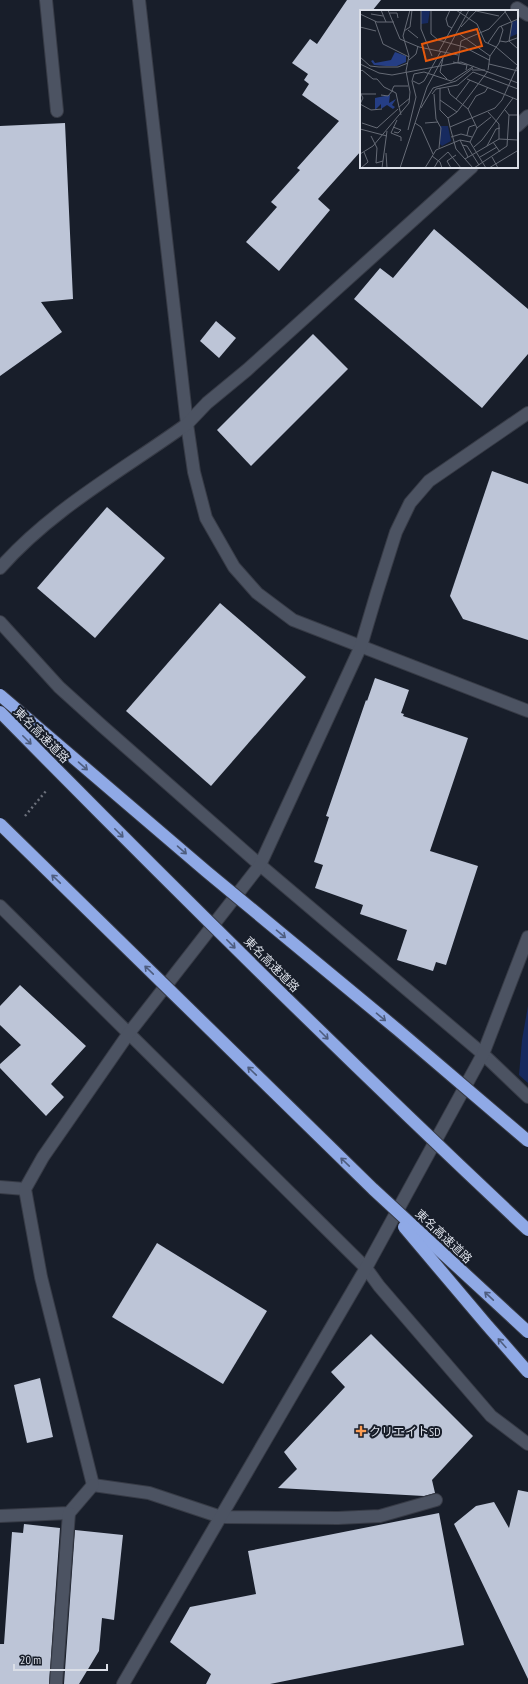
<svg xmlns="http://www.w3.org/2000/svg" width="528" height="1684" font-family="'PT Sans Narrow','Noto Sans JP',sans-serif">
  <rect width="100%" height="100%" fill="#181e2a"/>
  <polygon fill="#172a5f" points="528,1006 528,1083 519,1075 522,1040"/>
  <g fill="#bdc5d7">
    <polygon points="347,0 381,0 372,11 361,11 361,151 318,199 330,210 279,271 246,242 277,207 271,202 300,170 297,168 339,121 302,95 309,84 304,80 308,74 292,63 310,39 317,44"/>
    <polygon points="65,123 73,299 41,302 62,332 0,376 0,126"/>
    <polygon points="434,229 528,309 528,354 482,408 354,299 380,268 393,278"/>
    <polygon points="216,321 236,338 219,358 200,341"/>
    <polygon points="313,334 348,369 251,466 217,430"/>
    <polygon points="492,471 528,484 528,640 463,619 450,596"/>
    <polygon points="107,507 165,558 95,638 37,588"/>
    <polygon points="220,603 306,677 211,786 126,711"/>
    <polygon points="375,678 409,690 401,713 404,714 403,716 468,738 430,851 478,866 446,965 436,962 433,971 397,960 407,930 360,914 363,905 315,888 323,865 314,862 329,817 326,816 366,700 367,701"/>
    <polygon points="20,985 86,1046 51,1084 64,1097 46,1116 0,1068 0,1064 21,1045 0,1025 0,1006"/>
    <polygon points="157,1243 267,1311 223,1384 112,1317"/>
    <polygon points="371,1334 473,1436 432,1480 435,1493 424,1496 278,1488 297,1469 284,1452 345,1387 331,1372"/>
    <polygon points="40,1378 53,1437 27,1443 14,1385"/>
    <polygon points="518,1490 528,1492 528,1679 454,1524 476,1506 494,1502 509,1528"/>
    <polygon points="439,1513 464,1645 270,1684 206,1684 211,1674 170,1642 190,1607 256,1594 248,1551"/>
    <polygon points="24,1524 60,1528 49,1684 0,1684 0,1644 4,1644 12,1532 23,1533"/>
    <polygon points="75,1530 123,1535 114,1620 102,1618 99,1651 79,1684 64,1684"/>
  </g>
  <g fill="none" stroke-linecap="round" stroke-linejoin="round">
    <defs>
      <g id="minor">
        <polyline points="46,0 57,111"/>
        <polyline points="139,0 187,424 194,472 206,518 234,567 257,593 293,620 528,711"/>
        <polyline points="517,8 528,15"/>
        <polyline points="517,126 528,116"/>
        <path d="M0 568C52 509 123 470 187 424L207 403 247 370 472 167"/>
        <polyline points="0,622 59,687 101,725 260,865 483,1054 528,1097"/>
        <polyline points="0,906 366,1268 379,1286 491,1416 528,1444"/>
        <polyline points="0,1187 25,1189"/>
        <polyline points="93,1485 41,1277 25,1189 43,1157 129,1033 260,865 361,646 377,592 396,532 410,503 429,481 528,413"/>
        <polyline points="93,1485 149,1493 221,1517 338,1518 380,1516 436,1500"/>
        <polyline points="0,1516 69,1513 93,1485"/>
        <polyline points="56,1684 69,1513"/>
        <polyline points="123,1684 366,1268 483,1054 528,937"/>
      </g>
    </defs>
    <use href="#minor" stroke="#373b46" stroke-width="14"/>
    <polyline stroke="#6b707b" stroke-width="2.5" stroke-dasharray="2 3" stroke-linecap="butt" points="25,816 46,791"/>
    <use href="#minor" stroke="#4c5362" stroke-width="12"/>
    <defs>
      <g id="highway-bridge">
        <polyline points="0,695 207,872 398,1030 528,1141"/>
        <path d="M0 712C173 888 348 1061 528 1230"/>
        <polyline points="0,824 373,1189 528,1332"/>
        <polyline points="404,1227 486,1324 528,1372"/>
      </g>
    </defs>
    <use href="#highway-bridge" stroke="#373b46" stroke-width="14" stroke-linecap="butt"/>
    <use href="#highway-bridge" stroke="#8fa9e6" stroke-width="12"/>
  </g>
  <defs><path id="oneway-shaft" d="M-6 0H5M1.5-3L5.5 0L1.5 3" fill="none" stroke-width="1.6" stroke-linecap="round" stroke-linejoin="round"/></defs>
  <g stroke="#4e5d7f">
    <use href="#oneway-shaft" transform="translate(27 740) rotate(45)"/>
    <use href="#oneway-shaft" transform="translate(83 766) rotate(41)"/>
    <use href="#oneway-shaft" transform="translate(119 833) rotate(45)"/>
    <use href="#oneway-shaft" transform="translate(182 850) rotate(41)"/>
    <use href="#oneway-shaft" transform="translate(56 879) rotate(-136)"/>
    <use href="#oneway-shaft" transform="translate(281 934) rotate(40)"/>
    <use href="#oneway-shaft" transform="translate(231 944) rotate(45)"/>
    <use href="#oneway-shaft" transform="translate(149 970) rotate(-136)"/>
    <use href="#oneway-shaft" transform="translate(381 1017) rotate(40)"/>
    <use href="#oneway-shaft" transform="translate(324 1035) rotate(45)"/>
    <use href="#oneway-shaft" transform="translate(252 1071) rotate(-136)"/>
    <use href="#oneway-shaft" transform="translate(345 1162) rotate(-136)"/>
    <use href="#oneway-shaft" transform="translate(489 1296) rotate(-137)"/>
    <use href="#oneway-shaft" transform="translate(502 1343) rotate(-132)"/>
  </g>
  <path fill="#fc9d54" stroke="#181e2a" stroke-width="1.5" d="M359 1425h4v4h4v4h-4v4h-4v-4h-4v-4h4z"/>
  <g text-anchor="middle" dominant-baseline="central" stroke-width="4" stroke-linejoin="round" paint-order="stroke">
    <g font-size="12" fill="#dadee7" stroke="#181e2a">
      <text transform="translate(42 735) rotate(45)">東名高速道路</text>
      <text transform="translate(272 964) rotate(45)">東名高速道路</text>
      <text transform="translate(444 1236) rotate(43)">東名高速道路</text>
    </g>
    <g font-size="12" fill="#dadee7" stroke="#181e2a" text-anchor="start">
      <text x="369" y="1431">クリエイトSD</text>
    </g>
  </g>
  <g transform="translate(360 10)">
    <rect width="158" height="158" fill="#181e2a"/>
    <path d="M66 0H70L68 13 61 14V1ZM158 10 157 24 150 27 152 12ZM80 116H88L91 131 82 136 80 134Z" fill="#172a5f"/>
    <path d="M35 42 46 46V52L37 56H26L14 55 11 51 13 50 15 53 31 50ZM30 85 29 93 36 89 32 95 35 97 33 99 27 95 21 99V94L15 100V88Z" fill="#253e85"/>
    <path fill="none" stroke="#666b76" stroke-width="1" d="M21 0 26 12M28 0 40 29 59 37 98 45M61 0V19L72 46M71 0V24L78 30 104 37 129 50M90 0 86 9 88 16 92 18M96 0 117 14 125 32 136 37 157 55M144 0 152 13 149 31 158 39M30 3H37L38 8M0 4 17 12H34M11 4 23 6M15 11 23 34 49 47M0 17 16 21M101 17 116 1 139 6M48 20 58 28M44 21 50 17 52 0M98 23 130 46M140 31 146 32 157 28M128 33 139 17 158 9M79 41 102 0M0 47 10 56 19 57H38L48 53M83 48 80 62 87 69M49 50 56 44 58 36M93 52 107 55 106 60M98 52 101 31 129 19 147 0M0 54 19 63 32 65 101 52 158 73M129 54 158 61M112 60H125M128 60 130 46 139 33 143 20 141 16M0 62 2 60 13 69H17L24 77 36 83 39 97M107 69 158 90M53 71 59 74 64 71 81 41M80 78V100L88 108 90 117M88 78 90 84 108 99 117 118M32 80 34 76H48M0 82 3 88 0 94M1 84H16M72 84 76 79 98 75 113 62 158 79M74 84 76 109 81 118 79 138M21 85 28 86 33 80M96 89 110 70M80 90 97 102M0 94 11 100 22 99M61 98 73 78 96 71 113 58M108 99 116 86 125 82 128 77M145 100 149 105H158M128 102 139 114V129M41 105 39 97 50 88M88 108 97 102 128 61M37 110 31 123 41 127V131M2 113 17 118 38 99M55 113 61 117 73 144M65 113 78 112M33 117 41 120 38 123 34 122M90 117 135 98 142 90 158 55M90 117 96 139 113 158M0 119 27 126M48 120 56 87 52 71 54 64 64 62 91 71 114 56M107 125 109 117 115 115M11 126 17 138 16 153 23 151M91 127 101 124 112 127M100 130 108 147M110 132 117 118 131 107M133 132 140 142M158 134V149M102 135 107 136 119 155M127 136 136 119 140 118M114 137 122 130 153 88M26 143 27 158M0 144 13 136 49 93 50 82 46 61 49 46 43 26 50 0M72 146 80 152 82 158M120 147 137 137M132 147 138 158M105 149 139 129 158 130M1 158 8 152 4 142M22 158 27 121M40 158 67 77 109 0M65 158 76 140 100 130 110 132 126 158M74 158 78 151 88 142 101 158M91 158 87 151 96 145M114 158 147 136 149 105M129 158 157 141"/>
    <path fill="#e8590c" fill-opacity="0.15" stroke="#e8590c" stroke-width="2" d="M117 19 122 36 66 51 62 34Z"/>
    <rect width="158" height="158" fill="none" stroke="#dadee7" stroke-width="2"/>
  </g>
  <path d="M14 1664v6h93v-6" fill="none" stroke="#dadee7" stroke-width="2"/>
  <text x="20" y="1664" font-size="12" fill="#dadee7" stroke="#181e2a" stroke-width="3" paint-order="stroke">20 m</text>
</svg>
